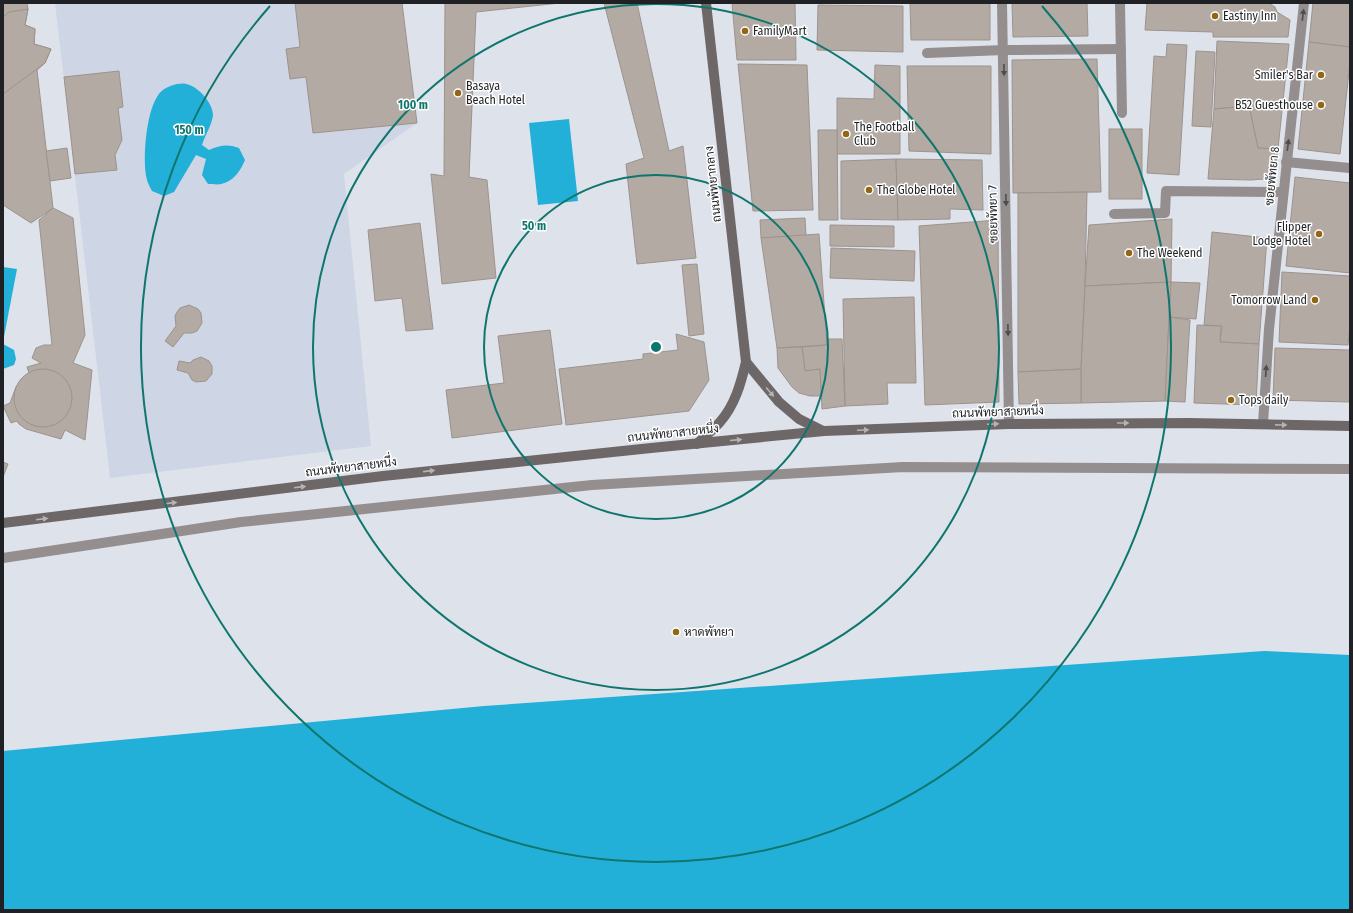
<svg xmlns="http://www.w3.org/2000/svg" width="1353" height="913" font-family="'Fira Sans Condensed',Sarabun,sans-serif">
  <rect width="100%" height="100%" fill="#dee2eb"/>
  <polygon fill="#ced5e5" points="55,3 402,3 417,123 344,174 371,446 110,478"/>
  <g fill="#22b0d9">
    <path d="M177 84C180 84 183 83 186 84 198 86 213 103 213 115 212 125 205 135 202 145L209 150C220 145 228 144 239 148L245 160C241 170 233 182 221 184 218 185 212 184 208 184L202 175 206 159 196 155 174 192 164 196 152 191C150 187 148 184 147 180 142 161 146 114 157 97 161 89 169 86 177 84Z"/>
    <polygon points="569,119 578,201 538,205 529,123"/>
    <polygon points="3,267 17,269 3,342"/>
    <polygon points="3,344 14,350 16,359 14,365 3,369"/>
    <polygon points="1264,651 1350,655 1350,910 3,910 3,751 484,706"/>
  </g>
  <g fill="#b3aaa4" stroke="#9c938d">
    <polygon points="3,3 27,3 28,9 25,25 35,29 34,44 51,49 45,63 37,70 53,208 31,223 3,205"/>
    <polygon points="295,3 402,3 417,123 313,133 306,77 290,79 286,49 300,47"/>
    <polygon points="445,3 560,3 476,12 469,177 487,180 496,278 442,284 431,174 444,176"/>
    <polygon points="604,3 637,3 669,151 683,146 696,258 637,264 626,164 644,158"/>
    <polygon points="732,3 795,3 796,60 737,60"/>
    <polygon points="910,3 990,3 990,40 911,40"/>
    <polygon points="1012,3 1087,3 1088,36 1013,37"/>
    <polygon points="1147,3 1269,3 1275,7 1277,12 1290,20 1288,37 1213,37 1213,32 1145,30"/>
    <polygon points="1313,3 1350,3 1350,47 1309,42"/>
    <polygon points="818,5 903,6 903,52 817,50"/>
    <polygon points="28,9 25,25 35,29 34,44 51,49 45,63 3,94 3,17 9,12"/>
    <polygon points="1217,41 1289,44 1278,149 1258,148 1249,106 1214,109"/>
    <polygon points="1309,42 1350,47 1350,62 1340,154 1298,149"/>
    <polygon points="1167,44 1187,45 1179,175 1147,173 1154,56 1166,57"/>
    <polygon points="1196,51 1215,52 1211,127 1192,126"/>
    <polygon points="1097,59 1101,192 1013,193 1012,60"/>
    <polygon points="738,64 807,65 813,210 753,211"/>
    <polygon points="875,65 900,66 900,154 837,154 837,98 874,99"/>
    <polygon points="907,66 991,66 991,154 909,151"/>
    <polygon points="119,71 123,107 118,108 122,140 115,155 117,170 75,174 64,77"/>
    <polygon points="1249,106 1258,148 1278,149 1275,168 1271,176 1264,179 1251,180 1208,179 1214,109"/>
    <rect x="1109" y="129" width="33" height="70"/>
    <polygon points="818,130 837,130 838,220 819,220"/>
    <polygon points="67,148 71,178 50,181 46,151"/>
    <polygon points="896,159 898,220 841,219 841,161"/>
    <polygon points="896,159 982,160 983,210 950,209 950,219 898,220"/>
    <polygon points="1295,177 1350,183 1350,273 1286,266"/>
    <polygon points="1087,192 1085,286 1081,369 1018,372 1018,193"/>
    <polygon points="53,208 73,218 85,335 73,363 92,370 85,440 65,430 61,439 26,429 19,424 17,421 11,423 3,406 10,403 16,387 22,378 29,373 27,367 41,363 32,358 36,348 44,345 52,345 39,220"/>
    <polygon points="805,218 806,236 761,238 760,220"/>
    <polygon points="1172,219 1171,282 1085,286 1089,225"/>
    <polygon points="998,220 999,402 925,405 919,226"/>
    <polygon points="420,223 433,329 406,331 402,298 375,301 368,230"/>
    <polygon points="830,225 894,226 894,247 830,246"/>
    <polygon points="1212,232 1267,238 1259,344 1220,342 1222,326 1204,325"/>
    <polygon points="819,234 827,345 777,348 761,238"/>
    <polygon points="831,248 915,251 914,281 830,278"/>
    <polygon points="697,264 704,334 689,336 682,265"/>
    <polygon points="1282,272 1350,276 1350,324 1348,345 1279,342"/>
    <polygon points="1171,282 1165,401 1081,403 1081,369 1085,286"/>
    <polygon points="1171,282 1200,283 1196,319 1169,317"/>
    <polygon points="914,297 916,383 887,383 888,404 845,406 843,299"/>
    <polygon points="189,305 198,309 201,313 202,323 197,331 192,333 184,333 173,347 165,341 176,326 175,316 177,312 180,308"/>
    <polygon points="1169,317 1190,320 1185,402 1165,401"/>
    <polygon points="1197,325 1221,326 1220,342 1259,344 1256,405 1194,403"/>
    <polygon points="550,330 562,424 452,438 446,390 504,383 498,336"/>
    <polygon points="676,334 704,342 709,380 689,411 566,425 559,369 643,359 643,354 678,350"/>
    <polygon points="827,339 842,339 845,406 822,409 820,369 805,371 802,347 827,345"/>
    <polygon points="802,347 805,371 820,369 821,396 810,396 799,393 792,387 778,368 777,348"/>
    <polygon points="1275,348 1350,350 1350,402 1273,400"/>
    <polygon points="201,357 209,361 212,366 212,374 206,381 196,382 192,380 188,373 177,370 179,361 190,363 193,360"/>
    <polygon points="1081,369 1081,403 1019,404 1018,372"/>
    <circle cx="43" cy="398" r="29"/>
    <polygon points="3,462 8,464 3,477"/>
  </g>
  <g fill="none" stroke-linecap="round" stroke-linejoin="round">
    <g stroke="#948e8e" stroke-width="10">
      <polyline points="1120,3 1122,113"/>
      <polyline points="927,53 1004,50 1121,49"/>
      <polyline points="1286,162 1350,168"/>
      <polyline points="1114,214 1165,213 1166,191 1283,192"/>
    </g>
    <g stroke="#948e8e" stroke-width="10">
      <polyline points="1002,3 1009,424"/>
      <polyline points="1263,424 1269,329 1304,3"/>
      <polyline points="3,558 241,522 592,485 903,467 1350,469"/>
    </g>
    <g stroke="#6e6767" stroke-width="10">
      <polyline points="746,362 779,402 799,419 823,431"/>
      <path d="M697 444C705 436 713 430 720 422 735 405 741 383 746 362L706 3"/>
      <polyline points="3,523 383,476 651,448 824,431 1009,424 1189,423 1350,426"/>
    </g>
  </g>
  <defs><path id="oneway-solid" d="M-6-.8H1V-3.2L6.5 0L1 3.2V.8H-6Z"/></defs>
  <g fill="#4e4d4e">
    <use href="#oneway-solid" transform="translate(1303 15) rotate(-83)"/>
    <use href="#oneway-solid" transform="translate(1004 70) rotate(89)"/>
    <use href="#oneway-solid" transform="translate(1288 145) rotate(-83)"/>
    <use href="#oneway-solid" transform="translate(1006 200) rotate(89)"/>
    <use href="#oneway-solid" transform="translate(1008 330) rotate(89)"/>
    <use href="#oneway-solid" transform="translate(1266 371) rotate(-86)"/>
  </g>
  <g fill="#b6b3b3">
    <use href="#oneway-solid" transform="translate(770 392) rotate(50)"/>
    <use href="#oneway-solid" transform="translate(1123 423)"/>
    <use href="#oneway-solid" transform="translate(993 424) rotate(-2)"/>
    <use href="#oneway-solid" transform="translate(1281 425) rotate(1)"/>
    <use href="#oneway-solid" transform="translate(863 430) rotate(-2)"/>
    <use href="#oneway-solid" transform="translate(736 440) rotate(-5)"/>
    <use href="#oneway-solid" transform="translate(429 471) rotate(-6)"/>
    <use href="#oneway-solid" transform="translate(300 487) rotate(-7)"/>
    <use href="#oneway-solid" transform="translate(171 503) rotate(-7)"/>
    <use href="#oneway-solid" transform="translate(42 519) rotate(-7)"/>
  </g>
  <g fill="none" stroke="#0f766e" stroke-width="2">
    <circle cx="656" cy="347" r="172"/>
    <circle cx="656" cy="347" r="343"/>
    <path d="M1042 6A515 515 0 1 1 270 6"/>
  </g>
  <g fill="#936613" stroke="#fff" stroke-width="1.5">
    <circle cx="1215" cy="16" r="4"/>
    <circle cx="745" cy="31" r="4"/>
    <circle cx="1321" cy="75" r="4"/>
    <circle cx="458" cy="93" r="4"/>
    <circle cx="1321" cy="105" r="4"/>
    <circle cx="846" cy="134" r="4"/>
    <circle cx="869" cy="190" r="4"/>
    <circle cx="1319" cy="234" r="4"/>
    <circle cx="1129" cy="253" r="4"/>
    <circle cx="1315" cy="300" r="4"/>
    <circle cx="1231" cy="400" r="4"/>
    <circle cx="676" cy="632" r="4"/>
  </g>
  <g text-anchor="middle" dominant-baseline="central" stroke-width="3" stroke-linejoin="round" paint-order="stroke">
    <g font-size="12" fill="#1f2124" stroke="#fff" text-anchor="start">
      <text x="1223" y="16">Eastiny Inn</text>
      <text x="753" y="31">FamilyMart</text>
      <text x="1313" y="75" text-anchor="end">Smiler's Bar</text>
      <text x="466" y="86">Basaya<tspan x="466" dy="14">Beach Hotel</tspan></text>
      <text x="1313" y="105" text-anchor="end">B52 Guesthouse</text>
      <text x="854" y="127">The Football<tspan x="854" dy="14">Club</tspan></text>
      <text x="877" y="190">The Globe Hotel</text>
      <text x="1311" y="227" text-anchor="end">Flipper<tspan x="1311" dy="14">Lodge Hotel</tspan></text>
      <text x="1137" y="253">The Weekend</text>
      <text x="1307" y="300" text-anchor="end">Tomorrow Land</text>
      <text x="1239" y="400">Tops daily</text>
      <text x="684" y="632">หาดพัทยา</text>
    </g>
    <g font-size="12" fill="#1f2124" stroke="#fff">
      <text transform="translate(1272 176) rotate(-84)">ซอยพัทยา 8</text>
      <text transform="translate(713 184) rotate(-96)">ถนนพัทยากลาง</text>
      <text transform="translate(993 214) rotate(-91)">ซอยพัทยา 7</text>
      <text transform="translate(998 412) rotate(-2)">ถนนพัทยาสายหนึ่ง</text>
      <text transform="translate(673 433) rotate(-6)">ถนนพัทยาสายหนึ่ง</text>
      <text transform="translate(351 467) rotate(-7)">ถนนพัทยาสายหนึ่ง</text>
    </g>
  </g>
  <circle cx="656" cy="347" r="6" fill="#0f766e" stroke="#fff" stroke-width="2"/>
  <g font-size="12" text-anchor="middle" font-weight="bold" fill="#0f766e" stroke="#fff" stroke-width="3" stroke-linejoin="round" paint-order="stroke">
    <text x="413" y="109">100 m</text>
    <text x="189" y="134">150 m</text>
    <text x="534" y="230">50 m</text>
  </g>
  <rect width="1353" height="913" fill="none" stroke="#1f2124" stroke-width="8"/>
</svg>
